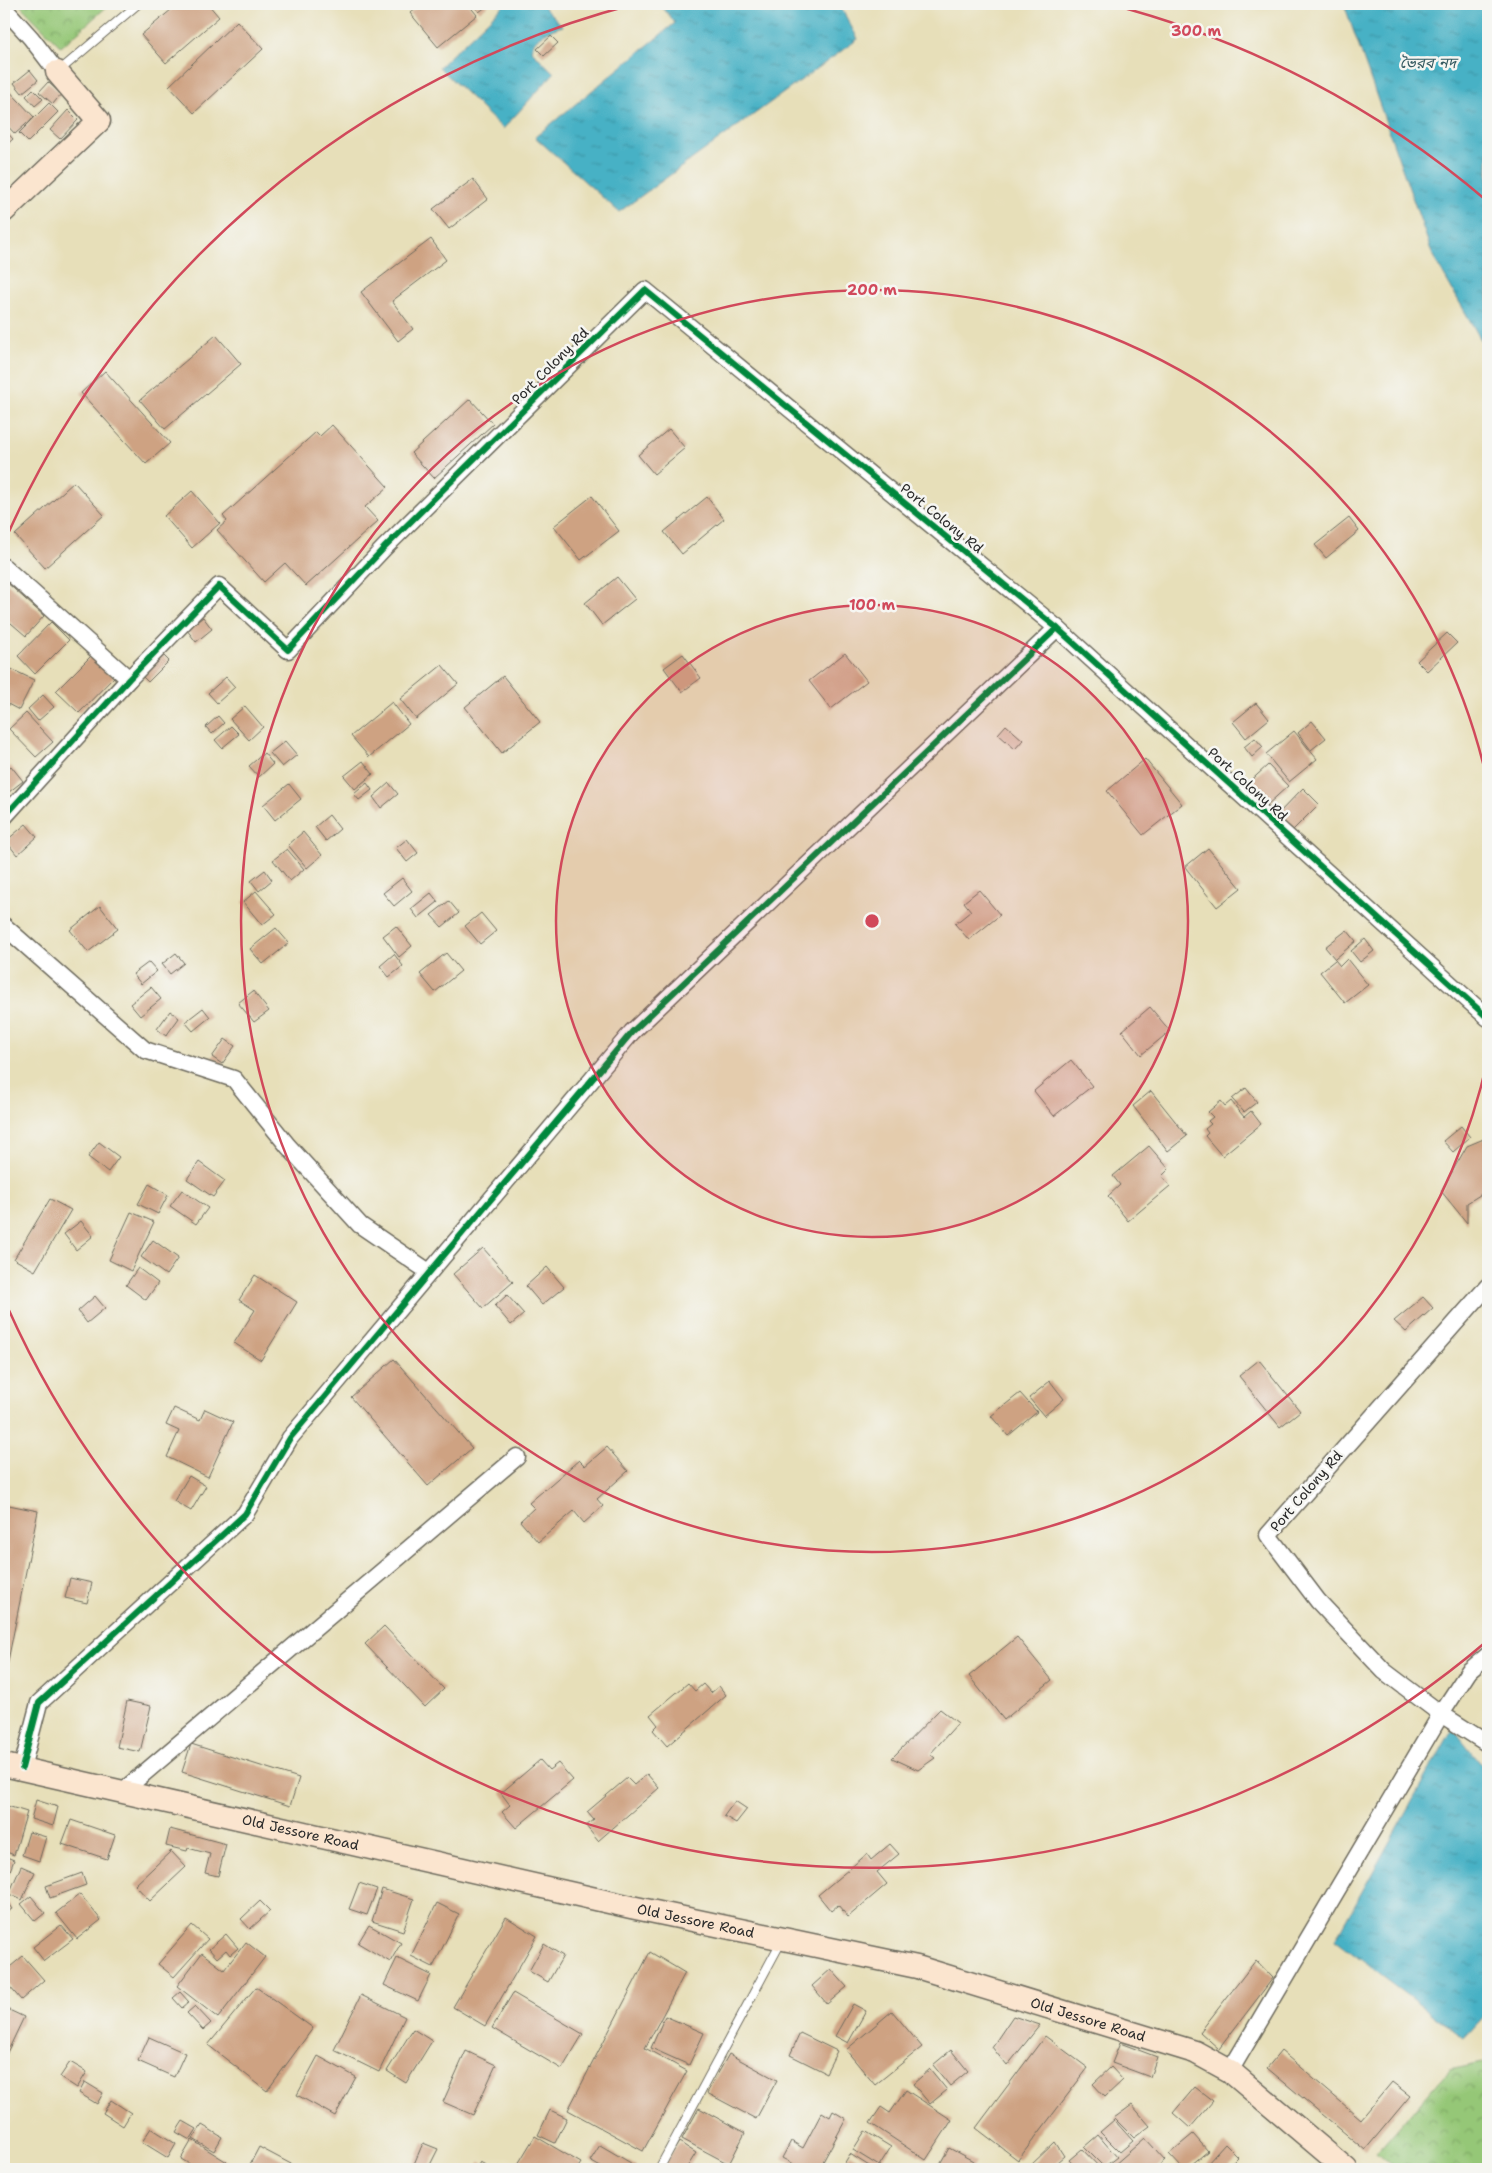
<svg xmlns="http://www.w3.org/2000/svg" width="1492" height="2173" font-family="'Shantell Sans','Noto Sans Bengali',sans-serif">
  <defs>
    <pattern id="park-crowns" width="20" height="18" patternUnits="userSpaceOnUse" patternTransform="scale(1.25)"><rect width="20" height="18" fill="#95c777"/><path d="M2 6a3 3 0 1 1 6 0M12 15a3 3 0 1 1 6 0" fill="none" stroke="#7aa262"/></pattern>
    <pattern id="water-ripples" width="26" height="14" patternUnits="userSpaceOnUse" patternTransform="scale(1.25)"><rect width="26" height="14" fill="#47b1c5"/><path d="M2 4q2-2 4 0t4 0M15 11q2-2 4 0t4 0" fill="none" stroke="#3b90a0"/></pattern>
  </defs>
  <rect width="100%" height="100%" fill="#f6f6f2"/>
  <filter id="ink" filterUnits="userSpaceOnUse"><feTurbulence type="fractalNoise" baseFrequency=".02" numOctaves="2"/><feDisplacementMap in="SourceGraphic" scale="10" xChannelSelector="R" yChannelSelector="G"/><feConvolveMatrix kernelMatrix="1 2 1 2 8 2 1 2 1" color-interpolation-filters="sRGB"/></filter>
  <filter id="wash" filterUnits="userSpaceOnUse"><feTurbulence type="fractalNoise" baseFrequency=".0096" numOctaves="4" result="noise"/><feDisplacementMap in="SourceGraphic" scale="20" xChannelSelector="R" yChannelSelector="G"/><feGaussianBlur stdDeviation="1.12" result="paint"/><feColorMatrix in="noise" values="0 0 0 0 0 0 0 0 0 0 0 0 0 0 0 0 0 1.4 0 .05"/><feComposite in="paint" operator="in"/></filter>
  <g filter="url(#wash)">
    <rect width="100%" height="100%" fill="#e7dfb9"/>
    <g fill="url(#park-crowns)" stroke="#607951">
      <polygon points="19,4 110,4 61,47"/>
      <polygon points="1488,2062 1488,2169 1396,2169 1377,2153 1449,2070"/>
    </g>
    <g fill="url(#water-ripples)" stroke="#396e78">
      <path d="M505 4H541L563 26C551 29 534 36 531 50L554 73 503 129 439 67Z"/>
      <polygon points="660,4 839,4 858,39 619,212 535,137 675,23"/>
      <polygon points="1344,4 1488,4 1488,352 1433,256"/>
      <polygon points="1453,1728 1488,1773 1488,2012 1464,2038 1335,1940"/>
    </g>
    <g id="blocks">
      <g fill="#cea282">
        <polygon points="178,4 208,4 219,17 166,63 141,35"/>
        <polygon points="420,4 468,4 477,15 438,47 410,13"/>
        <polygon points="473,4 490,4 479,12"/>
        <polygon points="237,21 263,49 194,113 169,86"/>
        <polygon points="551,36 558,43 544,56 537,49"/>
        <polygon points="30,70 38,80 22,93 14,83"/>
        <polygon points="48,82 61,94 53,104 39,92"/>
        <polygon points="4,85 34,117 15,134 4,122"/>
        <polygon points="33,89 43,99 35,106 26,96"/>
        <polygon points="49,103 58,112 28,142 19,133"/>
        <polygon points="68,110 78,120 60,139 50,130"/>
        <polygon points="4,129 13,139 4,147"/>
        <polygon points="473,179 488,199 449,229 433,209"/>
        <polygon points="431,239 446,260 392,301 413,329 398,341 361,292"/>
        <polygon points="216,335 241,364 165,429 140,400"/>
        <polygon points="105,371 170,443 146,464 81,393"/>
        <polygon points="470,399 493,424 434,478 411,453"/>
        <polygon points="332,425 388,487 365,507 378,521 306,586 285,563 264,582 217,530 227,521 223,516 316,432 320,436"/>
        <polygon points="669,429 685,448 654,474 638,455"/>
        <polygon points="74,482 104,515 45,568 15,535"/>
        <polygon points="192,491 220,523 192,548 164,516"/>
        <polygon points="592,496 619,531 581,560 554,526"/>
        <polygon points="707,497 724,519 682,554 664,532"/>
        <polygon points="1349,518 1359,531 1326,558 1315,545"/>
        <polygon points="617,577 635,599 602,625 585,603"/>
        <polygon points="4,580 44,616 26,636 4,617"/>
        <polygon points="203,617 212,629 196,642 187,630"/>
        <polygon points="51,622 69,640 35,674 18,656"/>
        <polygon points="1447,633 1457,643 1427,671 1417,661"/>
        <polygon points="159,651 169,661 148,682 138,672"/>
        <polygon points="845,653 867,681 831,709 809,681"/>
        <polygon points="683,654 701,678 682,692 664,668"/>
        <polygon points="92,655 114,677 79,713 56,691"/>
        <polygon points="442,665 458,684 416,719 400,699"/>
        <polygon points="5,666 34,680 19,710 4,702"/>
        <polygon points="503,676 540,722 502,753 465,707"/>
        <polygon points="226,677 235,687 217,703 208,693"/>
        <polygon points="43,695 54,707 38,721 28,709"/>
        <polygon points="392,702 409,724 369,757 351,736"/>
        <polygon points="1256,703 1269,719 1246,738 1233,722"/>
        <polygon points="245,706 263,727 249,740 230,719"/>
        <polygon points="26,713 53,742 36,757 9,729"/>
        <polygon points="218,716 224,723 212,734 206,727"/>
        <polygon points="1312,721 1326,738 1311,750 1298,733"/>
        <polygon points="1006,725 1023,740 1015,749 998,734"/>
        <polygon points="231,726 239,734 222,748 215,740"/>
        <polygon points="1294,731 1317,759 1289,782 1266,754"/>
        <polygon points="1255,738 1263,747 1252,757 1244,747"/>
        <polygon points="285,741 297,755 282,767 270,753"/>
        <polygon points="264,753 273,764 259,777 249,766"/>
        <polygon points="1145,759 1182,804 1143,835 1107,791"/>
        <polygon points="363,761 373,774 355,789 344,776"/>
        <polygon points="1268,765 1288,786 1266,806 1246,785"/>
        <polygon points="11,766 23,781 4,796 4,772"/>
        <polygon points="367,783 372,790 359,800 354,794"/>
        <polygon points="389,783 398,794 381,808 373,797"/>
        <polygon points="289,784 301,799 275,820 263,805"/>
        <polygon points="1303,788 1319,804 1291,832 1275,817"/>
        <polygon points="329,815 340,829 326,841 315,827"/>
        <polygon points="26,824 37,837 17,855 6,841"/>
        <polygon points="303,832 322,855 307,868 288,845"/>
        <polygon points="407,839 418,853 407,862 396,848"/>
        <polygon points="1208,848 1241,888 1217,907 1185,867"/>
        <polygon points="287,849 304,869 290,881 273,860"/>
        <polygon points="265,870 272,880 259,891 251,881"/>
        <polygon points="402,878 412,891 394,906 383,893"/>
        <polygon points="979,890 1000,915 969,940 955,924 971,911 964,902"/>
        <polygon points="256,891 276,914 262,925 243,902"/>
        <polygon points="431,893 438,902 418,918 411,909"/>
        <polygon points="449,901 459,913 442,927 431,915"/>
        <polygon points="100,906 118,929 88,952 70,930"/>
        <polygon points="481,913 496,931 480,944 465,926"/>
        <polygon points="396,926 412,946 399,957 383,936"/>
        <polygon points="276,928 289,943 263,964 250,949"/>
        <polygon points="1347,930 1356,941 1335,959 1325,947"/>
        <polygon points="1365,939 1374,951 1360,962 1351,951"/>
        <polygon points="176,953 184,963 170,974 162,964"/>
        <polygon points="446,953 461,971 435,992 420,974"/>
        <polygon points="394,954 403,966 389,977 380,966"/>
        <polygon points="1347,959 1368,985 1345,1003 1320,972 1335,960 1340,966"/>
        <polygon points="149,962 157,971 141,984 133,974"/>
        <polygon points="151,987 161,999 140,1016 130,1004"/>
        <polygon points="253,991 269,1011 254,1022 238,1003"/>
        <polygon points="1150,1007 1170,1031 1141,1055 1122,1031"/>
        <polygon points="203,1008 210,1017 193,1031 185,1022"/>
        <polygon points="170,1011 179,1018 166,1036 157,1029"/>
        <polygon points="225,1039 235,1046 222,1064 212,1057"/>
        <polygon points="1071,1060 1092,1086 1054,1116 1034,1091"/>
        <polygon points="1246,1088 1257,1102 1244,1112 1232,1099"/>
        <polygon points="1151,1091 1187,1136 1168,1151 1133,1106"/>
        <polygon points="1221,1101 1225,1106 1231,1101 1244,1117 1251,1111 1261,1124 1222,1156 1205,1136 1208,1133 1205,1129 1211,1124 1208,1121 1213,1117 1208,1112"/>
        <polygon points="1461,1126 1470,1137 1453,1152 1443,1141"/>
        <polygon points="1487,1130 1488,1190 1467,1203 1467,1223 1441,1191 1467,1146 1486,1138"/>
        <polygon points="99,1142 119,1157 108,1172 88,1157"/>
        <polygon points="1149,1146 1169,1169 1162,1176 1170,1186 1128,1221 1108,1196 1120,1185 1113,1176"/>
        <polygon points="199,1162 225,1181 213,1197 187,1179"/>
        <polygon points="149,1184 168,1195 158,1214 138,1204"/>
        <polygon points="182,1190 208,1208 196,1224 170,1206"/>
        <polygon points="50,1199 71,1210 35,1271 14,1259"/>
        <polygon points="131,1212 154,1222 131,1271 109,1260"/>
        <polygon points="81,1221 93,1236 76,1250 64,1234"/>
        <polygon points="153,1240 178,1258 166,1275 141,1257"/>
        <polygon points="483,1248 513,1282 483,1308 453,1274"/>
        <polygon points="547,1267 564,1287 542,1305 526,1286"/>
        <polygon points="138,1268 158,1283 146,1300 126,1285"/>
        <polygon points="255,1275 297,1302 261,1360 234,1343 255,1310 239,1300"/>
        <polygon points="507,1295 524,1314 511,1325 495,1306"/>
        <polygon points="95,1296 105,1308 87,1323 78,1311"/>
        <polygon points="1423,1297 1433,1308 1406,1332 1394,1321"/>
        <polygon points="394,1359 472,1448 428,1486 351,1397"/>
        <polygon points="1259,1360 1300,1411 1280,1427 1239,1376"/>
        <polygon points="1050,1381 1064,1399 1044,1416 1029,1398"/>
        <polygon points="1020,1393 1037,1412 1008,1436 991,1416"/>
        <polygon points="174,1408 200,1420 205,1409 233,1422 208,1477 167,1457 179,1431 166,1425"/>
        <polygon points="607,1447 628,1471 597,1499 603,1506 584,1523 574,1511 538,1542 520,1521 534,1508 529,1503 579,1460 585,1466"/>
        <polygon points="189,1476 206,1486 191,1511 174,1501"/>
        <polygon points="4,1504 38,1511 5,1676 4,1676"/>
        <polygon points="70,1578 92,1583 87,1603 65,1598"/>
        <polygon points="384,1626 444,1689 425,1707 365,1644"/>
        <polygon points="1017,1637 1052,1680 1004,1720 969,1676"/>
        <polygon points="688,1683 695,1691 703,1684 711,1693 719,1686 726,1695 667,1746 653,1730 658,1725 650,1715"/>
        <polygon points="127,1701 151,1706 140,1752 117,1747"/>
        <polygon points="940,1709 958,1723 930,1754 935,1758 918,1770 892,1758"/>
        <polygon points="191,1744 299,1778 290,1806 182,1772"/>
        <polygon points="540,1760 549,1770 558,1763 573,1780 516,1828 502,1812 510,1805 501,1793"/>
        <polygon points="647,1774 659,1788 598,1841 586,1826 594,1820 587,1812 627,1778 634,1785"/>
        <polygon points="36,1800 58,1807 53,1826 31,1819"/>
        <polygon points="735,1801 747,1809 736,1823 724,1816"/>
        <polygon points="4,1805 27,1812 14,1855 4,1851"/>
        <polygon points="71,1820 115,1835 107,1859 62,1844"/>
        <polygon points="170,1829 226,1844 218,1876 205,1873 210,1854 188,1848 187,1851 166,1846"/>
        <polygon points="29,1832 46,1837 39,1861 22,1855"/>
        <polygon points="890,1844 899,1854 877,1872 887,1884 848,1917 838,1905 831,1911 818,1895 867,1854 871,1860"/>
        <polygon points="171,1851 186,1867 150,1901 135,1885"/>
        <polygon points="4,1856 14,1860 5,1884 4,1883"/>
        <polygon points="21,1866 35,1872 22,1900 9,1894"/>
        <polygon points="82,1873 86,1885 50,1898 46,1886"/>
        <polygon points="359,1883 377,1889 367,1915 349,1909"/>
        <polygon points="382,1889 414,1899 403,1931 372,1921"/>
        <polygon points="80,1894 101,1920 77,1939 56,1913"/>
        <polygon points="31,1896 45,1913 35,1921 21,1904"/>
        <polygon points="4,1898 12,1909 4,1914"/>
        <polygon points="260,1901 270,1911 250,1929 241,1919"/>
        <polygon points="437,1903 459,1914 433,1967 411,1956"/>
        <polygon points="506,1917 537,1936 485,2026 453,2007"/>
        <polygon points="61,1925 73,1939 44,1961 33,1947"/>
        <polygon points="192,1925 208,1939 174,1977 158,1964"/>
        <polygon points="369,1925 401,1943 390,1962 358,1943"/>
        <polygon points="226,1934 238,1948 230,1955 226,1950 217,1958 209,1949"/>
        <polygon points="246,1942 265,1957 218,2018 177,1986 202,1953 224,1970"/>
        <polygon points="544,1944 563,1956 548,1982 529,1971"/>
        <polygon points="650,1952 685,1973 645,2048 687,2071 643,2151 568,2110"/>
        <polygon points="23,1956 44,1980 21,2000 4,1980 4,1972"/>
        <polygon points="397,1958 431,1975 418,2001 384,1985"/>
        <polygon points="1256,1960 1273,1978 1219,2049 1200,2032"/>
        <polygon points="831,1969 847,1987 827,2004 812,1986"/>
        <polygon points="256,1987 313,2028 267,2091 208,2045"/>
        <polygon points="180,1992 189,2002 182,2008 173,1998"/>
        <polygon points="513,1993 583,2034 562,2069 492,2028"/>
        <polygon points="361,1995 405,2017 379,2072 334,2050"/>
        <polygon points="853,2004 866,2011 848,2043 835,2036"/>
        <polygon points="195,2006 211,2023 203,2030 187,2013"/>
        <polygon points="7,2009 24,2017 4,2059 4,2016"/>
        <polygon points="892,2011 922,2047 875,2085 846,2050"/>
        <polygon points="665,2016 704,2033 689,2065 651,2048"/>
        <polygon points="1013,2016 1040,2025 1007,2066 992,2047"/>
        <polygon points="413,2029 432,2041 406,2083 387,2071"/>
        <polygon points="800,2033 837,2051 826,2073 790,2055"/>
        <polygon points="1045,2036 1088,2068 1018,2160 976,2128"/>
        <polygon points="149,2037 185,2053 174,2077 138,2061"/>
        <polygon points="1120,2043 1157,2057 1150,2077 1112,2063"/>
        <polygon points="951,2050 968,2071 950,2086 933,2065"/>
        <polygon points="466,2051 496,2065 473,2115 443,2102"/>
        <polygon points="1281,2051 1361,2119 1392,2082 1410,2096 1365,2150 1267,2068"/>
        <polygon points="729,2054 777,2080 756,2119 707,2093"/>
        <polygon points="318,2056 356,2077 335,2116 297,2095"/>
        <polygon points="70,2062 87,2072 77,2088 60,2077"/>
        <polygon points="1111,2067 1123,2080 1105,2097 1093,2084"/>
        <polygon points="930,2069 947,2090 930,2104 913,2084"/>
        <polygon points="85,2082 103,2093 97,2104 79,2093"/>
        <polygon points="1195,2087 1213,2101 1190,2128 1173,2113"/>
        <polygon points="906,2090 952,2120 926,2160 870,2123 881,2107 890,2113"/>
        <polygon points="111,2100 131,2113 123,2126 103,2113"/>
        <polygon points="1132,2105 1150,2126 1134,2138 1114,2118"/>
        <polygon points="699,2108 745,2133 729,2164 682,2139"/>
        <polygon points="550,2110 567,2118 555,2143 538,2135"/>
        <polygon points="833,2111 846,2119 819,2169 802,2169 782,2158 791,2141 803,2148 822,2112 830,2117"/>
        <polygon points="1114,2120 1133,2141 1120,2152 1100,2132"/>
        <polygon points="183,2121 197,2129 190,2140 176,2132"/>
        <polygon points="202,2125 222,2137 214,2151 193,2139"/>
        <polygon points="151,2128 176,2144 168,2158 142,2142"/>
        <polygon points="865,2131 891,2147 879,2166 853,2150"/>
        <polygon points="1193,2134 1208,2151 1186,2169 1183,2169 1169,2154"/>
        <polygon points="1098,2135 1117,2157 1104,2167 1084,2147"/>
        <polygon points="535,2136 581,2163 577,2169 515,2169"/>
        <polygon points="1145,2138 1165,2160 1155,2169 1118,2169 1114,2165"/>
        <polygon points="192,2140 227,2162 223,2169 198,2169 181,2159"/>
        <polygon points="679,2142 696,2153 686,2169 662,2169"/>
        <polygon points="1055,2142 1064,2156 1049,2169 1032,2169 1029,2167"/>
        <polygon points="423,2143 438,2149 428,2169 414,2164"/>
        <polygon points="1225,2144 1238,2157 1226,2169 1213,2169 1207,2164"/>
        <polygon points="600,2145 636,2166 634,2169 604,2169 590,2161"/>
        <polygon points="259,2147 291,2164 288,2169 248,2168"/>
        <polygon points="949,2148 975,2162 971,2169 937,2169"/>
        <polygon points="1082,2149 1101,2169 1077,2169 1069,2160"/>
        <polygon points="850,2154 874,2169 841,2169"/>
        <polygon points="480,2162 493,2169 476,2169"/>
      </g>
    </g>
  </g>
  <g filter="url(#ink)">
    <use href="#blocks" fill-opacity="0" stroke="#6d6a5d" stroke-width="1"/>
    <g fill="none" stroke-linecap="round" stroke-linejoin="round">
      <defs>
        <g id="lane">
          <polyline points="59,71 138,4"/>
          <polyline points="659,2169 781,1942"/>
        </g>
        <g id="street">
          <polyline points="4,8 31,38 57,72"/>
          <polyline points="4,567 129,679"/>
          <polyline points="4,817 129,679 219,586 288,650 384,548 645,290 1057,628 1488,1018"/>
          <polyline points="4,926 145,1050 234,1079 288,1146 360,1225 429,1272"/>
          <polyline points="1488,1286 1268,1535 1318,1601 1384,1671 1441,1714 1488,1744"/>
          <polyline points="22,1768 39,1703 245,1514 290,1438 632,1032 1057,628"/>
          <polyline points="123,1791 517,1457"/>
          <polyline points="1230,2071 1441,1714 1469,1671 1488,1655"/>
        </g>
        <g id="secondary">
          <polyline points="4,211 99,121 57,72"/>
          <path id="s1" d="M4 1765 631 1907 917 1967 1195 2052 1230 2071 1346 2169"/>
        </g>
      </defs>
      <use href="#lane" stroke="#6d6a5d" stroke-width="10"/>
      <use href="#street" stroke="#6d6a5d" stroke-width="19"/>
      <use href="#secondary" stroke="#6d6a5d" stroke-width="25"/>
      <use href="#lane" stroke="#fff" stroke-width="8"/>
      <use href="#street" stroke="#fff" stroke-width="16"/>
      <use href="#secondary" stroke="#fbe5cf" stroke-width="22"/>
      <defs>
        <g id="cycleway">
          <polyline points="4,817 129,679 219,586 288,650 384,548 645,290 1057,628 1488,1018"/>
          <polyline points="22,1768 39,1703 245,1514 290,1438 632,1032 1057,628"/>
        </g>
      </defs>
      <use href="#cycleway" stroke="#f6f6f2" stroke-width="9"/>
      <use href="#cycleway" stroke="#00873e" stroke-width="6"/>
    </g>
  </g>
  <circle cx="872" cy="921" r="316" fill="#d1495b" fill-opacity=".12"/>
  <g fill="none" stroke="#d1495b" stroke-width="2.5">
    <circle cx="872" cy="921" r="316"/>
    <path d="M1488 1058A631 631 0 1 1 1488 784"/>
    <path d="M1487 1641A947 947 0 0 1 7 1306M7 536A947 947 0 0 1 635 4M1109 4A947 947 0 0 1 1487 201"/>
  </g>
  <g text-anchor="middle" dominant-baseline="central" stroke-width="5" stroke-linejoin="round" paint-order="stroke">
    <g font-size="14" fill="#2b2b2b" stroke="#f6f6f2">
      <text transform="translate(550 366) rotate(-45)">Port Colony Rd</text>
      <text transform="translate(942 518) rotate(39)">Port Colony Rd</text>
      <text transform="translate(1248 784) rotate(42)">Port Colony Rd</text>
      <text transform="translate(1306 1491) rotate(-49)">Port Colony Rd</text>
      <text stroke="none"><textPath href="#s1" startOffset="304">Old Jessore Road</textPath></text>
      <text stroke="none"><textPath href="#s1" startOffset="709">Old Jessore Road</textPath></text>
      <text stroke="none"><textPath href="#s1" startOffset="1114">Old Jessore Road</textPath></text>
    </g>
    <g font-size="15" font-style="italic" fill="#355a61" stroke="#f6f6f2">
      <text x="1428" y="63">ভৈরব নদ</text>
    </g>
  </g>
  <circle cx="872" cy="921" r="8" fill="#d1495b" stroke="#f6f6f2" stroke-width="2.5"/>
  <g font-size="15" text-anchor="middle" font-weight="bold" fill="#d1495b" stroke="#f6f6f2" stroke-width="5" stroke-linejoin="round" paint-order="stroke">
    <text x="1196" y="36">300 m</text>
    <text x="872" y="295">200 m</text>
    <text x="872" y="610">100 m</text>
  </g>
  <rect width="1492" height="2173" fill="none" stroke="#f6f6f2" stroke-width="20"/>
</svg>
